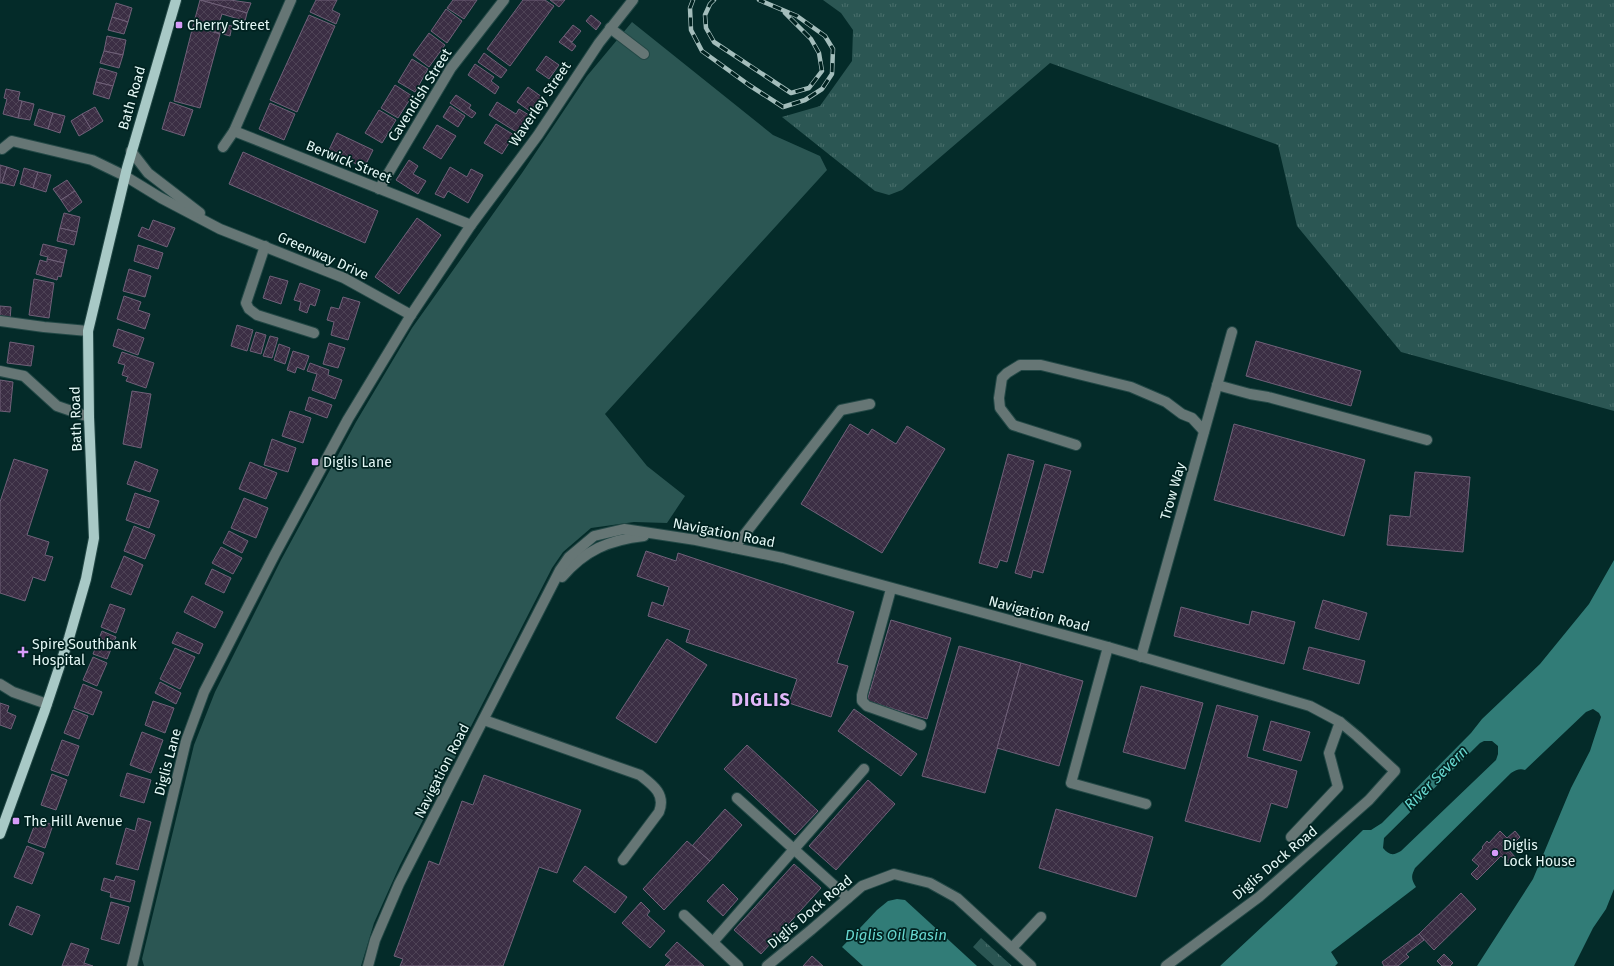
<svg xmlns="http://www.w3.org/2000/svg" width="1614" height="966" font-family="'Fira Sans',sans-serif">
  <defs>
    <pattern id="grass-tufts" width="24" height="20" patternUnits="userSpaceOnUse"><rect width="24" height="20" fill="#2b5653"/><path d="M3 7l-1-3M5 7V3M7 7l1-3M15 17l-1-3M17 17v-4M19 17l1-3" fill="none" stroke="#4a6f6c"/></pattern>
    <pattern id="building-cross-hatch" width="8" height="8" patternUnits="userSpaceOnUse"><rect width="8" height="8" fill="#3b2e44"/><path d="M0 0l8 8M0 8l8-8" fill="none" stroke="#4e4356"/></pattern>
  </defs>
  <rect width="100%" height="100%" fill="#042b29"/>
  <g fill="url(#grass-tufts)">
    <polygon points="823,0 1614,0 1614,411 1401,352 1297,226 1278,145 1050,63 902,190 889,195 875,191 782,117 820,106 852,61 853,30 841,13"/>
    <polygon points="981,938 1012,966 994,966 973,947"/>
  </g>
  <polygon fill="#2b5653" points="632,22 773,135 820,156 827,170 605,414 647,466 685,496 667,523 634,522 591,528 563,552 552,568 400,865 374,923 361,966 144,966 142,959 194,745 215,692 281,560 356,422 412,328 522,173 587,76"/>
  <g fill="#317c77" fill-rule="evenodd">
    <path d="M1614 560V889L1606 909 1593 928 1574 966H1477L1533 879 1571 788 1590 751 1601 717 1599 713 1593 709 1586 712 1525 770C1520 768 1516 770 1511 773L1415 868C1411 876 1411 879 1416 887L1331 952 1338 963 1335 966H1220L1292 899 1363 830H1371L1382 823 1471 733 1482 719 1540 664 1589 604ZM1484 741H1492L1498 746V754L1496 760 1401 851C1393 856 1389 855 1383 848L1384 838 1480 743Z"/>
    <polygon points="897,899 905,900 977,966 863,966 842,947 877,910 888,901"/>
  </g>
  <g fill="url(#building-cross-hatch)" stroke="#706179">
    <polygon points="200,0 230,0 251,3 247,13"/>
    <polygon points="200,0 247,13 245,21 222,14 219,23 232,26 230,36 193,26"/>
    <polygon points="316,0 337,0 332,10 340,14 336,24 310,12"/>
    <polygon points="453,0 477,0 464,19 447,8"/>
    <polygon points="523,0 545,0 554,6 510,66 487,49"/>
    <polygon points="550,0 565,0 559,7"/>
    <polygon points="116,3 132,8 128,22 112,17"/>
    <polygon points="446,9 462,21 447,43 431,31"/>
    <polygon points="309,15 335,26 297,112 270,100"/>
    <polygon points="591,15 601,23 596,30 586,21"/>
    <polygon points="112,17 128,22 124,34 108,30"/>
    <polygon points="573,25 581,31 572,42 564,36"/>
    <polygon points="193,26 220,34 200,108 174,101"/>
    <polygon points="429,33 445,45 429,67 413,55"/>
    <polygon points="107,36 126,40 123,55 104,51"/>
    <polygon points="564,36 576,46 572,51 559,42"/>
    <polygon points="104,51 123,55 119,68 100,63"/>
    <polygon points="484,53 507,70 501,78 478,62"/>
    <polygon points="546,56 559,65 549,79 536,70"/>
    <polygon points="412,59 428,69 415,92 398,82"/>
    <polygon points="475,64 494,77 491,81 499,87 495,94 468,75"/>
    <polygon points="100,68 117,73 113,86 96,82"/>
    <polygon points="96,82 113,86 109,99 93,94"/>
    <polygon points="395,85 412,96 398,118 381,108"/>
    <polygon points="528,87 542,97 531,112 517,102"/>
    <polygon points="6,89 20,92 18,100 22,101 18,118 3,114 7,99 4,98"/>
    <polygon points="456,95 471,105 469,108 476,113 472,118 450,103"/>
    <polygon points="22,101 34,104 30,120 18,118"/>
    <polygon points="170,102 193,110 184,136 162,129"/>
    <polygon points="497,102 516,114 519,109 529,115 518,133 489,115"/>
    <polygon points="270,103 295,114 284,140 259,129"/>
    <polygon points="450,106 465,116 458,127 443,117"/>
    <polygon points="95,107 103,121 91,129 82,114"/>
    <polygon points="39,109 53,113 48,129 34,125"/>
    <polygon points="379,110 396,120 382,143 365,133"/>
    <polygon points="53,113 65,116 60,133 48,129"/>
    <polygon points="82,114 91,129 79,136 71,121"/>
    <polygon points="496,124 514,135 502,154 484,143"/>
    <polygon points="437,125 456,136 441,159 423,148"/>
    <polygon points="337,133 373,150 364,168 329,150"/>
    <polygon points="243,152 378,211 365,243 229,184"/>
    <polygon points="409,160 418,166 413,174 426,181 418,194 396,180"/>
    <polygon points="0,165 7,167 2,183 0,183"/>
    <polygon points="7,167 19,171 14,186 2,183"/>
    <polygon points="450,167 467,177 471,169 483,175 468,203 448,191 444,198 435,194"/>
    <polygon points="24,168 38,172 33,188 20,184"/>
    <polygon points="38,172 51,175 46,192 33,188"/>
    <polygon points="67,180 75,191 61,200 53,189"/>
    <polygon points="75,191 82,202 69,212 61,200"/>
    <polygon points="64,213 80,217 77,232 60,228"/>
    <polygon points="417,218 441,235 399,294 375,277"/>
    <polygon points="153,220 175,228 167,247 138,236 142,227 149,230"/>
    <polygon points="60,228 77,232 74,245 57,241"/>
    <polygon points="43,244 67,250 64,263 47,259 48,257 40,255"/>
    <polygon points="138,245 163,253 158,269 134,261"/>
    <polygon points="47,259 64,263 61,277 58,276 57,280 36,274 40,260 47,262"/>
    <polygon points="129,269 151,276 145,297 123,291"/>
    <polygon points="270,276 288,281 281,304 263,298"/>
    <polygon points="34,279 54,283 49,318 29,315"/>
    <polygon points="300,283 320,290 315,306 310,304 307,313 299,310 301,302 294,300"/>
    <polygon points="124,296 141,302 138,310 150,314 145,329 117,319"/>
    <polygon points="343,297 360,302 348,340 331,335 334,322 327,320 331,307 339,309"/>
    <polygon points="0,306 11,307 10,320 0,319"/>
    <polygon points="237,325 253,330 247,351 231,346"/>
    <polygon points="118,329 144,338 138,355 113,346"/>
    <polygon points="256,332 266,335 261,354 250,351"/>
    <polygon points="270,336 278,338 272,358 263,356"/>
    <polygon points="1256,341 1361,371 1351,406 1246,376"/>
    <polygon points="10,342 34,346 31,366 7,363"/>
    <polygon points="329,343 345,348 338,368 323,364"/>
    <polygon points="279,344 290,348 285,364 274,360"/>
    <polygon points="293,351 309,356 304,370 297,367 295,373 287,370"/>
    <polygon points="122,352 154,363 146,388 126,381 128,377 122,375 125,365 118,363"/>
    <polygon points="310,363 329,370 328,375 342,380 335,399 312,390 317,374 307,371"/>
    <polygon points="0,380 13,382 10,412 0,411"/>
    <polygon points="132,391 151,394 141,448 123,444"/>
    <polygon points="309,397 332,405 327,418 305,410"/>
    <polygon points="290,411 311,418 303,443 282,436"/>
    <polygon points="850,424 868,435 872,429 896,444 907,426 945,449 882,553 801,504"/>
    <polygon points="1234,424 1365,460 1344,536 1214,500"/>
    <polygon points="272,439 296,448 288,472 264,465"/>
    <polygon points="1008,454 1034,461 1007,562 1000,560 997,568 979,563"/>
    <polygon points="14,459 48,470 27,535 49,542 45,555 53,557 45,581 33,577 25,601 0,593 0,502"/>
    <polygon points="135,461 158,470 150,492 127,484"/>
    <polygon points="250,462 277,473 266,499 239,489"/>
    <polygon points="1045,464 1071,471 1043,573 1033,570 1031,578 1015,573"/>
    <polygon points="1415,472 1470,477 1463,552 1387,545 1390,515 1410,517"/>
    <polygon points="135,493 159,501 149,528 126,520"/>
    <polygon points="244,498 268,508 256,538 231,528"/>
    <polygon points="134,526 155,535 145,559 124,551"/>
    <polygon points="229,531 248,541 242,553 223,543"/>
    <polygon points="221,547 242,558 233,574 212,563"/>
    <polygon points="646,551 676,561 678,553 854,612 837,663 848,666 831,717 789,703 797,679 686,642 690,630 648,616 652,602 663,606 669,587 637,576"/>
    <polygon points="124,556 143,565 131,595 111,587"/>
    <polygon points="212,569 231,578 224,593 205,584"/>
    <polygon points="192,596 223,612 215,628 184,612"/>
    <polygon points="1323,600 1367,613 1359,640 1315,628"/>
    <polygon points="110,604 125,609 116,633 101,627"/>
    <polygon points="1181,607 1249,625 1252,611 1295,622 1284,664 1174,636"/>
    <polygon points="891,620 951,638 927,719 867,701"/>
    <polygon points="102,631 116,637 107,659 93,654"/>
    <polygon points="177,632 203,644 199,654 172,643"/>
    <polygon points="667,639 707,665 656,743 616,718"/>
    <polygon points="959,646 1021,663 985,793 922,776"/>
    <polygon points="1309,647 1365,661 1359,684 1303,669"/>
    <polygon points="175,648 195,657 180,689 160,679"/>
    <polygon points="93,657 107,663 97,686 83,680"/>
    <polygon points="1021,663 1083,681 1059,766 997,748"/>
    <polygon points="160,682 181,693 176,704 155,693"/>
    <polygon points="83,684 102,692 93,715 74,708"/>
    <polygon points="1141,686 1203,703 1185,769 1123,752"/>
    <polygon points="153,701 174,708 165,733 145,725"/>
    <polygon points="0,703 9,706 7,712 16,716 11,729 0,725"/>
    <polygon points="1217,705 1258,716 1247,757 1297,771 1287,808 1271,803 1260,842 1185,821"/>
    <polygon points="854,709 917,754 901,776 838,731"/>
    <polygon points="73,710 88,716 79,739 64,733"/>
    <polygon points="1271,721 1310,732 1301,761 1263,750"/>
    <polygon points="142,732 163,740 151,773 130,765"/>
    <polygon points="62,740 79,746 68,776 51,770"/>
    <polygon points="747,745 818,811 795,835 724,769"/>
    <polygon points="127,773 151,780 144,803 120,796"/>
    <polygon points="52,774 67,780 56,810 41,805"/>
    <polygon points="484,775 581,810 557,873 539,867 503,966 400,966 403,959 394,956 429,861 439,865 462,801 473,805"/>
    <polygon points="868,780 895,804 836,870 809,846"/>
    <polygon points="725,809 742,825 710,861 692,846"/>
    <polygon points="1056,809 1153,837 1136,897 1039,868"/>
    <polygon points="138,818 151,822 138,870 116,864 126,828 135,831"/>
    <polygon points="37,819 53,825 45,848 28,842"/>
    <polygon points="1500,831 1507,838 1515,831 1520,837 1508,849 1516,858 1510,865 1501,856 1477,880 1471,874 1479,866 1472,860 1483,848 1482,847 1487,841 1489,843"/>
    <polygon points="687,841 710,861 664,910 643,889"/>
    <polygon points="27,846 44,853 32,884 14,877"/>
    <polygon points="794,864 821,888 761,954 734,930"/>
    <polygon points="585,866 627,897 615,913 573,881"/>
    <polygon points="116,876 135,881 130,902 110,897 111,893 101,890 104,878 114,881"/>
    <polygon points="723,884 738,899 723,916 707,901"/>
    <polygon points="1461,893 1476,909 1434,950 1419,934"/>
    <polygon points="111,902 129,907 119,944 101,939"/>
    <polygon points="641,902 650,911 647,915 665,931 650,948 622,923"/>
    <polygon points="17,906 40,915 32,935 9,925"/>
    <polygon points="1419,934 1424,940 1406,954 1409,957 1398,966 1384,966 1382,962"/>
    <polygon points="677,942 704,966 665,966 671,960 665,955"/>
    <polygon points="71,943 89,949 84,963 93,966 62,966"/>
    <polygon points="1444,954 1453,963 1450,966 1442,966 1437,961"/>
    <polygon points="812,956 823,966 803,966"/>
  </g>
  <g fill="none" stroke-linecap="round" stroke-linejoin="round">
    <defs>
      <g id="minor">
        <polyline points="610,28 644,54"/>
        <polyline points="234,131 291,0"/>
        <polyline points="223,147 234,131 471,225"/>
        <polyline points="2,149 12,141 92,160 125,176 161,198 220,229 344,278 411,315"/>
        <polyline points="131,151 148,173 200,213"/>
        <polyline points="379,189 451,68 504,0"/>
        <polyline points="265,246 246,303 249,309 257,315 314,333"/>
        <polyline points="0,321 44,327 88,331"/>
        <polyline points="0,371 24,376 57,406 89,417"/>
        <polyline points="1217,385 1250,394 1268,397 1427,440"/>
        <polyline points="1076,445 1013,425 1000,408 999,398 1002,378 1007,373 1020,365 1041,365 1131,387 1166,402 1182,414 1192,418 1204,431"/>
        <polyline points="734,548 841,410 870,404"/>
        <path d="M562 577C585 550 609 540 644 536"/>
        <polyline points="891,589 862,695 862,701 867,706 921,725"/>
        <polyline points="1108,647 1071,783 1146,804"/>
        <polyline points="1141,657 1232,332"/>
        <polyline points="0,684 13,692 47,704"/>
        <path d="M484 720 640 775C653 785 666 794 659 812L623 860"/>
        <polyline points="737,798 848,898"/>
        <polyline points="1291,837 1338,787 1329,753 1340,722"/>
        <polyline points="684,915 738,966"/>
        <polyline points="713,942 864,769"/>
        <polyline points="1012,948 1041,917"/>
        <polyline points="132,966 186,741 204,692 275,554 348,419 411,315 471,225 538,135 599,43 633,0"/>
        <polyline points="368,966 375,940 399,884 560,570 569,557 594,536 624,529 696,540 783,558 1108,647 1310,706 1340,722 1357,736 1395,771 1369,800 1259,897 1166,966"/>
        <polyline points="767,966 811,930 862,886 894,874 930,883 957,898 1031,966"/>
      </g>
      <polyline id="major" points="0,834 45,710 69,638 86,579 94,538 89,417 88,331 127,168 176,0"/>
    </defs>
    <use href="#minor" stroke="#234846" stroke-width="12"/>
    <use href="#major" stroke="#234846" stroke-width="12"/>
    <use href="#minor" stroke="#667675" stroke-width="10"/>
    <use href="#major" stroke="#a8c9c6" stroke-width="10"/>
    <defs>
      <g id="rail">
        <polyline points="693,0 690,8 691,30 702,51 749,85 783,107 805,100 822,89 832,74 833,49 825,36 797,16 759,0"/>
        <polyline points="714,0 710,4 705,15 706,28 714,42 791,93 809,88 822,71 819,53 811,39 785,13"/>
      </g>
    </defs>
    <use href="#rail" stroke="#a3bdbb" stroke-width="4.5"/>
    <use href="#rail" stroke="#002220" stroke-width="3" stroke-dasharray="9" stroke-linecap="butt"/>
  </g>
  <g fill="#d79bf9" stroke="#002220" stroke-width="1.5">
    <rect x="175" y="21" width="8" height="8" rx="2"/>
    <rect x="311" y="458" width="8" height="8" rx="2"/>
    <path d="M21 646h4v4h4v4h-4v4h-4v-4h-4v-4h4z"/>
    <rect x="12" y="817" width="8" height="8" rx="2"/>
    <circle cx="1495" cy="853" r="4"/>
  </g>
  <g text-anchor="middle" dominant-baseline="central" stroke-width="3.5" stroke-linejoin="round" paint-order="stroke">
    <g font-size="14" fill="#e4f8f6" stroke="#002220" text-anchor="start">
      <text x="187" y="25">Cherry Street</text>
      <text x="323" y="462">Diglis Lane</text>
      <text x="32" y="644">Spire Southbank<tspan x="32" dy="16">Hospital</tspan></text>
      <text x="24" y="821">The Hill Avenue</text>
      <text x="1503" y="845">Diglis<tspan x="1503" dy="16">Lock House</tspan></text>
    </g>
    <g font-size="14" fill="#e4f8f6" stroke="#002220">
      <text transform="translate(420 95) rotate(-58)">Cavendish Street</text>
      <text transform="translate(132 98) rotate(-74)">Bath Road</text>
      <text transform="translate(540 104) rotate(-56)">Waverley Street</text>
      <text transform="translate(349 162) rotate(22)">Berwick Street</text>
      <text transform="translate(323 256) rotate(24)">Greenway Drive</text>
      <text transform="translate(76 419) rotate(-92)">Bath Road</text>
      <text transform="translate(1173 491) rotate(-74)">Trow Way</text>
      <text transform="translate(724 533) rotate(11)">Navigation Road</text>
      <text transform="translate(1039 614) rotate(15)">Navigation Road</text>
      <text transform="translate(168 762) rotate(-75)">Diglis Lane</text>
      <text transform="translate(442 771) rotate(-63)">Navigation Road</text>
      <text transform="translate(1275 863) rotate(-40)">Diglis Dock Road</text>
      <text transform="translate(810 912) rotate(-40)">Diglis Dock Road</text>
    </g>
    <g font-size="15" font-style="italic" fill="#67d8d0" stroke="#002220">
      <text transform="translate(1436 778) rotate(-45)">River Severn</text>
      <text x="896" y="935">Diglis Oil Basin</text>
    </g>
    <g font-size="18" font-weight="bold" letter-spacing="1" fill="#e0b7f9" stroke="#002220">
      <text x="761" y="700">DIGLIS</text>
    </g>
  </g>
</svg>
